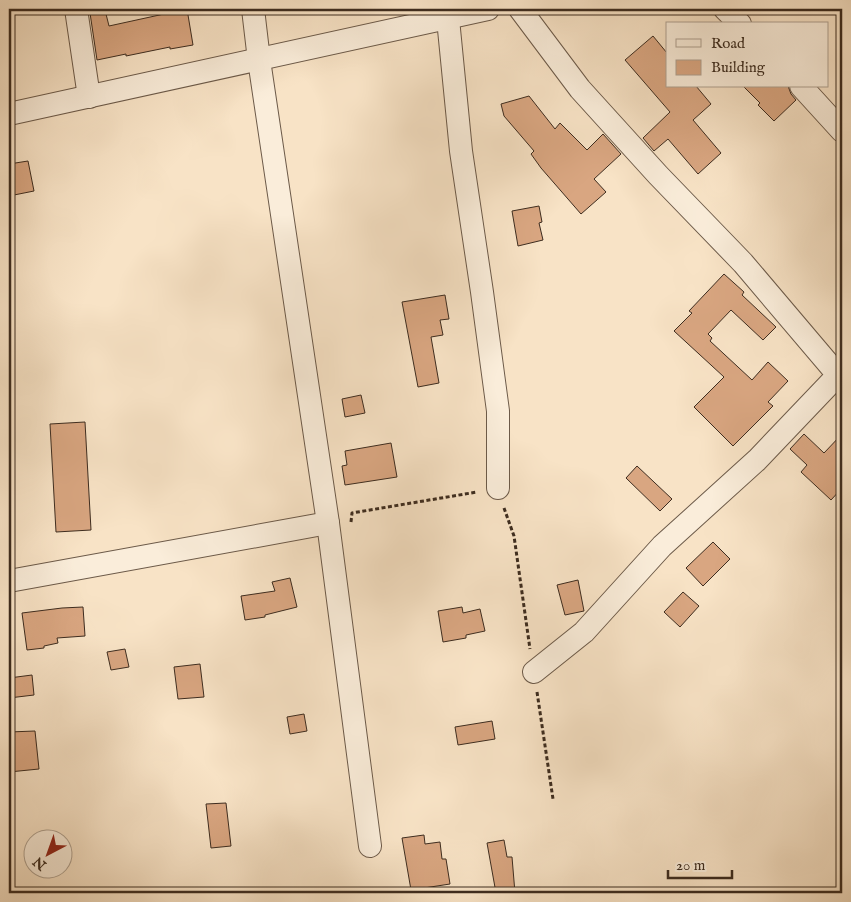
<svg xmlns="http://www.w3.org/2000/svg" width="851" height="902" font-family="'IM FELL English',serif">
  <rect width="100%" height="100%" fill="#f8e3c6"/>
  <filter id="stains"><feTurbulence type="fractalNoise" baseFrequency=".004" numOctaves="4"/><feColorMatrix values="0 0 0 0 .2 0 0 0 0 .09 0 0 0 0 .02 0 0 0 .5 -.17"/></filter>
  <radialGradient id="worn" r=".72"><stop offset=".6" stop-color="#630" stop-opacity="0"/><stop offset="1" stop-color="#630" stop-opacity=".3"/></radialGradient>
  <g fill="#d9a681" stroke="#3d2c1f">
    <polygon points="163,9 187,9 193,45 170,49 170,47 126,56 126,54 97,60 90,13 105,10 109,26 164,14"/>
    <polygon points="653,36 667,53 667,86 696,86 711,104 693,120 721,153 698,174 668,139 654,151 643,138 670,112 625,60"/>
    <polygon points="743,86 788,86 791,94 796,100 774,121 758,105 760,103"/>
    <polygon points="529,96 555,129 560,123 587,150 603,134 621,154 594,179 606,192 581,214 541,168 531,154 534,151 504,116 501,104"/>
    <polygon points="28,161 34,191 9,196 9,164"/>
    <polygon points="539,206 542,222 539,223 543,240 518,246 512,211"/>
    <polygon points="724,274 744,292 742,295 776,327 763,340 731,310 708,334 712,338 710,341 752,380 768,362 788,381 768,402 773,406 733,446 694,407 724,377 674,331 692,313 689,311"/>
    <polygon points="445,295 449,319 440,320 443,335 431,337 439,383 418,387 402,302"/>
    <polygon points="361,395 365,413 345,417 342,399"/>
    <polygon points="85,422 91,530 56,532 50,424"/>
    <polygon points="804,434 824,453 842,434 842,488 831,500 801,472 807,465 790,449"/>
    <polygon points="391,443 397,477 345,485 342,466 347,465 345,451"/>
    <polygon points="637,466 672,499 660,511 626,478"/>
    <polygon points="713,542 730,559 703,586 686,568"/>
    <polygon points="290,578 297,607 265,615 265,617 245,620 241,596 275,591 272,582"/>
    <polygon points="578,580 584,611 565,615 557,585"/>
    <polygon points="683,592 699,606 680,627 664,612"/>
    <polygon points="83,607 85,636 57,638 58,643 44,646 44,648 27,650 22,613 62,608"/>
    <polygon points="462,607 463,613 480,609 485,631 466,635 466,638 443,642 438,611"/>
    <polygon points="125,649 129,667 111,670 107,652"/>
    <polygon points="200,664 204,697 178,699 174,667"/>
    <polygon points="32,675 34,695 9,698 9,678"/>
    <polygon points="304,714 307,731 290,734 287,717"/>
    <polygon points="492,721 495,739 458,745 455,727"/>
    <polygon points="35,731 39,769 9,772 9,732"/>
    <polygon points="226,803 231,846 211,848 206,804"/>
    <polygon points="424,835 425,844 440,842 442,859 446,859 450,884 411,890 402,838"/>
    <polygon points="504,840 507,857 512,857 515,893 496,893 487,843"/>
  </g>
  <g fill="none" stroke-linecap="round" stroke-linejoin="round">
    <defs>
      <g id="minor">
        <polyline points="76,9 89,97"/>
        <polyline points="253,9 259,60 328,523 370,846"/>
        <polyline points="447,9 461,151 482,292 498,411 498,488"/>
        <polyline points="520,9 580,89 658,175 743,263 838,375 757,460 662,546 584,632 534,672"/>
        <polyline points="725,9 740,24"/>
        <polyline points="801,86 842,131"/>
        <polyline points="9,114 488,9"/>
        <polyline points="9,581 328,523"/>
      </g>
    </defs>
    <use href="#minor" stroke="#6c5a49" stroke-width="24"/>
    <g stroke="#3d2c1f" stroke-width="3" stroke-dasharray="4 2.5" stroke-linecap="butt">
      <polyline points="504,508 514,536 530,649"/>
      <polyline points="351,522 352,513 477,492"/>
      <polyline points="537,692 553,799"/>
    </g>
    <use href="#minor" stroke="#faedda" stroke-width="22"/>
  </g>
  <rect width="851" height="902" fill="none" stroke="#f8e3c6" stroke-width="30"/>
  <rect x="10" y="10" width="831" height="882" fill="none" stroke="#3d2c1f" stroke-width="2.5"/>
  <rect x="15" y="15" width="821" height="872" fill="none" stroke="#3d2c1f"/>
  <rect x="666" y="22" width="162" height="65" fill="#faedda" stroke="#aea08f"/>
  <rect x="676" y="39" width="25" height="8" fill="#faedda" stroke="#aea08f"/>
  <text x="711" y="48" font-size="15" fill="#3d2c1f">Road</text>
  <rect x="676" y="60" width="25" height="15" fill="#d9a681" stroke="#aea08f"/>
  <text x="711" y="72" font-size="15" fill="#3d2c1f">Building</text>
  <g transform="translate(48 854) rotate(221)"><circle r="24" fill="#faedda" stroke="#aea08f"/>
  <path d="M0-4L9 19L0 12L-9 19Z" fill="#8f2418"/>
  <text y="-8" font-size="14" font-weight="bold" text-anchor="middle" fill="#3d2c1f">N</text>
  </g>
  <path d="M668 870v8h64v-8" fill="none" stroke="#3d2c1f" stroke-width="2.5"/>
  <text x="676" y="870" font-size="15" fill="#3d2c1f" stroke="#faedda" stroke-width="4" paint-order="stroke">20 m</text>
  <rect width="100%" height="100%" filter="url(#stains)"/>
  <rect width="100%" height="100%" fill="url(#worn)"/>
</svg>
